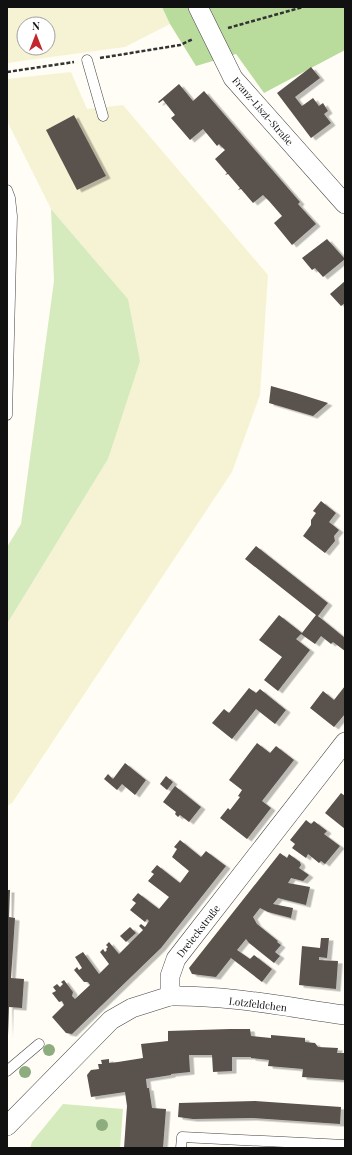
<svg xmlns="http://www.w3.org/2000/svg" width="352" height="1155" font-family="'Playfair Display',serif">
  <defs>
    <filter id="shadow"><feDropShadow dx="4.5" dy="2.5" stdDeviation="0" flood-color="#0004"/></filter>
  </defs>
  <rect width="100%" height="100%" fill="#fffdf5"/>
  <g fill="#f6f3d4" fill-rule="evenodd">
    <path d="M7 7H162L170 24 125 47 7 63ZM24 24H48V48H24Z"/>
    <polygon points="71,72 87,109 123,105 268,275 260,395 232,472 12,803 7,806 7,624 108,459 128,299 51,209 7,121 7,79"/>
  </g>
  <g fill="#d5ebbd">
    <polygon points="51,209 128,299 140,361 108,459 7,624 7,547 21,524 54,281"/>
    <polygon points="63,1104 123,1109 120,1148 30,1148 32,1142"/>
  </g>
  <polygon fill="#b9dc9c" points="162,7 345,7 345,50 264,93 236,54 196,66 170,24"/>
  <g fill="#5a524d" filter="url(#shadow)">
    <polygon points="311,67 320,78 295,97 302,106 313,98 319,106 323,103 328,111 324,114 331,123 311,138 277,93"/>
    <polygon points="179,84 193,101 204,91 300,202 298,204 316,224 292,245 274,223 282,216 269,201 263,195 253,203 241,189 238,190 240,188 228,174 225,175 227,173 215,159 225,150 219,144 217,146 203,129 190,140 171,118 175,115 163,100 159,103 158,102"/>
    <polygon points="74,115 106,176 77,190 46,130"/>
    <polygon points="327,239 345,259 323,277 315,268 312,270 302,258"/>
    <polygon points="345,281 345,303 341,306 330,294"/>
    <polygon points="271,386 296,393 328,403 313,416 269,403"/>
    <polygon points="321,501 336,513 329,522 339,530 334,536 335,541 325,553 303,536 311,525 311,520 316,513 313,511"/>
    <polygon points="256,546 328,603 318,616 345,638 345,651 333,642 331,644 321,636 315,644 301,634 296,639 310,650 278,691 264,680 282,657 259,640 279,615 302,633 316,615 245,559"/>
    <polygon points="345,686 345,714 334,727 310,708 323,691 334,700"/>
    <polygon points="249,688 256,693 260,689 286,710 275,724 256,709 232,739 212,723 224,709 229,713"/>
    <polygon points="257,743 270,753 276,746 294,760 262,801 271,808 247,839 220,818 228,808 230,810 240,797 238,796 242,790 229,780"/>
    <polygon points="125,763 146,780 135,795 122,784 117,790 104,779 108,774 113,779"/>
    <polygon points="166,776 173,782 167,790 160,784"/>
    <polygon points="175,786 201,807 189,822 180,815 178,817 175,814 176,812 163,802"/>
    <polygon points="341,793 345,796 345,829 325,813"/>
    <polygon points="306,820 311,824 314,821 327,831 324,834 340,846 325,864 321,861 319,863 308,854 306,858 292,848 295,844 290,840"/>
    <polygon points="180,840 201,857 206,851 226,866 161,948 72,1034 66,1033 52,1017 64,1005 62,1001 59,1002 52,993 56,991 53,987 57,984 60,987 63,984 61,982 64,980 73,992 72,996 75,999 90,985 88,982 84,982 74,970 77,967 79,970 82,968 75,957 83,952 99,974 109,964 100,952 103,949 105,952 107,950 106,949 108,947 106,945 109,942 119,954 143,930 139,926 141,924 145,927 149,921 147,919 145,922 130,910 136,903 132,900 138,893 159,909 169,897 148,881 154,874 151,872 157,865 180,883 189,871 172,857 177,849 174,847"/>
    <polygon points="280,853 287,858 289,854 300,862 301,865 299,868 309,875 303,881 291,878 288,883 310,887 306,905 278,898 273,904 293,908 291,918 268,912 260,908 253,917 257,924 278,941 277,942 281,945 275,952 280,956 274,963 249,943 246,939 237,950 250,959 254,955 272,969 262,982 231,958 216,977 192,974 189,968"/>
    <polygon points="7,890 10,890 9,917 15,918 11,978 24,979 22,1008 9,1007 8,1036"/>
    <polygon points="130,927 136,933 126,942 120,936"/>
    <polygon points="321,938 329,938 327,958 319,957 319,960 338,961 336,989 299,985 302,946 320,948"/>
    <polygon points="230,1029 250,1029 251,1036 271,1038 271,1035 305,1038 305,1042 315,1043 318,1047 338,1048 337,1053 345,1053 344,1080 302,1077 303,1069 268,1066 269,1060 251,1058 251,1057 232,1057 232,1071 213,1072 212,1055 189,1055 190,1072 171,1074 171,1075 146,1079 147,1088 149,1088 152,1108 166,1109 163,1148 124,1148 127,1106 125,1092 91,1097 87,1075 91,1070 99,1069 98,1064 102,1064 101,1060 109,1059 109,1063 118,1062 143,1058 141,1044 168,1041 168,1031"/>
    <polygon points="255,1101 341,1107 340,1124 253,1118 193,1119 178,1117 179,1103"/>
  </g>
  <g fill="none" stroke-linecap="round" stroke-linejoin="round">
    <defs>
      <g id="lane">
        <polyline points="87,60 103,116"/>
        <polyline points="7,190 10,198 12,216 7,415"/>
        <polyline points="7,1071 39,1044"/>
        <polyline points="181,1148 182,1137 345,1145"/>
      </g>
      <g id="street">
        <polyline points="198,7 233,78 345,204"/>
        <path d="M170 996C228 995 287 1007 345 1015"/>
        <polyline points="7,1126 111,1020 132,1008 170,996 170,976 176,959 345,742"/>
      </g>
    </defs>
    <use href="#lane" stroke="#444" stroke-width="11"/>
    <use href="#street" stroke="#444" stroke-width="20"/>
    <g stroke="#333" stroke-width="2.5" stroke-dasharray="4 2" stroke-linecap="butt">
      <polyline points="228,28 303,7"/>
      <polyline points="100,58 180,45 193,39"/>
      <polyline points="7,72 74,62"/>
    </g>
    <use href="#lane" stroke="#fff" stroke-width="10"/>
    <use href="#street" stroke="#fff" stroke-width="19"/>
  </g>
  <g fill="#8dad7f">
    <circle cx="49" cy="1050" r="6"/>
    <circle cx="25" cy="1072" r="6"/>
    <circle cx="102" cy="1125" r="6"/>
  </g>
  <g text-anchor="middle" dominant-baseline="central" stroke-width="4" stroke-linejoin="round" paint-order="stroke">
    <g font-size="10" fill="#111" stroke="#fff">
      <text transform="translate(263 111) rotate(49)">Franz-Liszt-Straße</text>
      <text transform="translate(198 931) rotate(-52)">Dreieckstraße</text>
      <text transform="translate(258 1004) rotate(7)">Lotzfeldchen</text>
    </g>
  </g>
  <rect width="352" height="1155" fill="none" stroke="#111111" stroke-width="16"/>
  <g transform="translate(36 36)"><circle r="19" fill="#ffffff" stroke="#a0a0a0"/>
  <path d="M0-3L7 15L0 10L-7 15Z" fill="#c4262e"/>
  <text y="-6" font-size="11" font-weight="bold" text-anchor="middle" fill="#111111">N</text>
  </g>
</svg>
